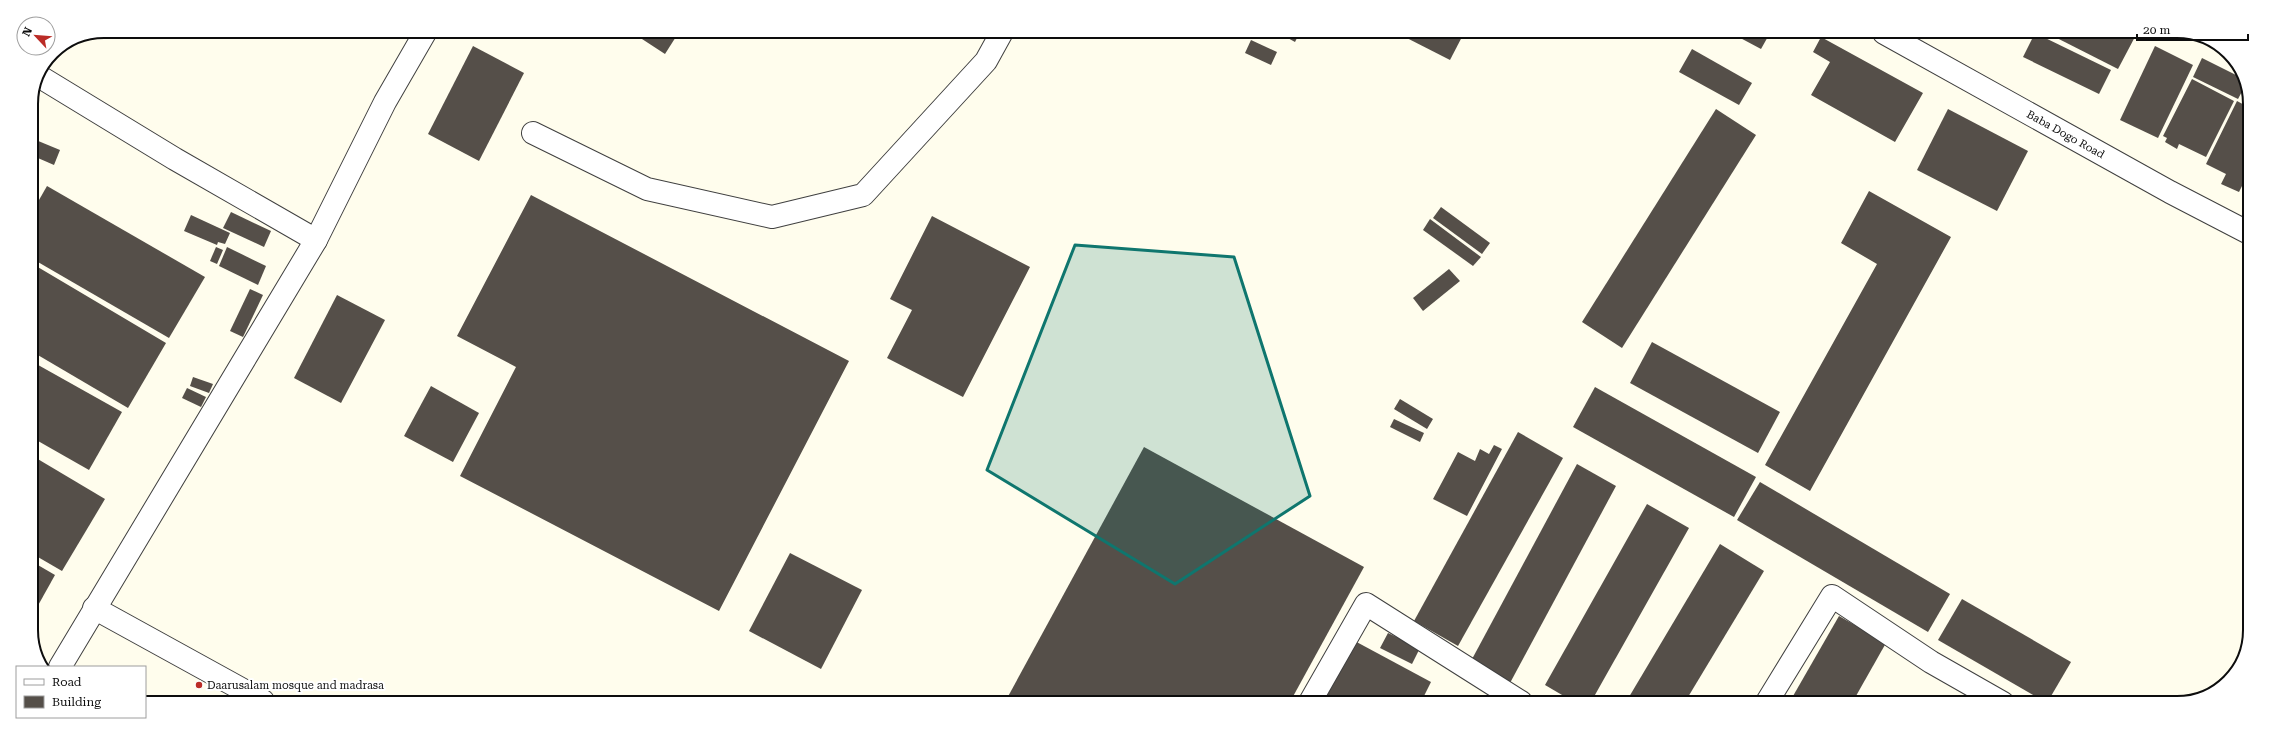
<svg xmlns="http://www.w3.org/2000/svg" width="2281" height="734" font-family="'Roboto Serif',serif">
  <rect width="100%" height="100%" fill="#fffded"/>
  <g fill="#554f49">
    <polygon points="646,32 679,32 665,54 642,39"/>
    <polygon points="1277,32 1300,32 1295,42"/>
    <polygon points="1397,33 1464,33 1450,60"/>
    <polygon points="1731,33 1770,33 1761,49"/>
    <polygon points="2035,33 2111,70 2099,94 2023,57"/>
    <polygon points="2047,33 2137,33 2118,69"/>
    <polygon points="1821,37 1923,93 1895,142 1811,95 1830,62 1813,52"/>
    <polygon points="1251,40 1277,52 1271,65 1245,53"/>
    <polygon points="473,46 524,73 479,161 428,134"/>
    <polygon points="2155,46 2193,65 2158,138 2120,120"/>
    <polygon points="1692,49 1752,83 1739,105 1679,72"/>
    <polygon points="2202,58 2242,78 2245,86 2238,99 2193,77"/>
    <polygon points="2192,79 2234,101 2206,157 2179,144 2177,149 2165,142 2167,138 2163,136"/>
    <polygon points="2237,101 2250,108 2250,170 2239,192 2221,184 2226,174 2206,164"/>
    <polygon points="1716,109 1756,135 1622,348 1582,322"/>
    <polygon points="1948,109 2028,151 1997,211 1917,170"/>
    <polygon points="31,138 60,150 54,165 31,155"/>
    <polygon points="47,186 205,277 169,338 31,258 31,214"/>
    <polygon points="1869,191 1951,237 1810,491 1765,465 1877,264 1841,243"/>
    <polygon points="531,195 849,361 719,611 460,476 516,367 457,336"/>
    <polygon points="1441,207 1490,243 1482,254 1433,218"/>
    <polygon points="231,212 271,231 264,247 223,228"/>
    <polygon points="191,215 230,233 225,244 218,242 217,245 184,231"/>
    <polygon points="932,216 1030,267 963,397 887,358 912,310 890,299"/>
    <polygon points="1430,219 1481,257 1473,266 1423,230"/>
    <polygon points="216,247 223,250 217,264 210,261"/>
    <polygon points="227,247 266,266 258,285 219,266"/>
    <polygon points="31,263 166,343 128,408 31,351"/>
    <polygon points="1449,269 1460,281 1423,311 1413,298"/>
    <polygon points="250,289 263,295 243,337 230,331"/>
    <polygon points="337,295 385,320 341,403 294,378"/>
    <polygon points="1652,342 1780,412 1758,453 1630,383"/>
    <polygon points="31,361 122,412 89,470 31,437"/>
    <polygon points="193,377 213,384 209,393 190,386"/>
    <polygon points="431,386 479,413 453,462 404,436"/>
    <polygon points="1595,387 1756,477 1734,517 1573,427"/>
    <polygon points="187,388 206,397 201,407 182,398"/>
    <polygon points="1400,399 1433,419 1427,429 1394,409"/>
    <polygon points="1394,419 1424,433 1420,442 1390,427"/>
    <polygon points="1518,432 1563,458 1458,646 1414,621"/>
    <polygon points="1494,445 1502,449 1467,516 1433,499 1458,452 1475,461 1480,449 1489,454"/>
    <polygon points="1144,447 1364,567 1290,702 1005,702"/>
    <polygon points="31,455 105,499 62,571 31,553"/>
    <polygon points="1577,464 1616,486 1510,683 1471,661"/>
    <polygon points="1760,482 1950,594 1928,632 1737,520"/>
    <polygon points="1647,504 1689,528 1591,702 1574,702 1545,685"/>
    <polygon points="1720,544 1764,571 1685,702 1626,702"/>
    <polygon points="790,553 862,590 821,669 749,631"/>
    <polygon points="31,561 55,575 31,618"/>
    <polygon points="1962,599 2071,662 2047,703 1938,640"/>
    <polygon points="1839,616 1886,643 1852,703 1789,703"/>
    <polygon points="1388,633 1420,648 1412,664 1380,648"/>
    <polygon points="1351,639 1431,682 1421,702 1318,702"/>
  </g>
  <g fill="none" stroke-linecap="round" stroke-linejoin="round">
    <defs>
      <g id="lane">
        <polyline points="37,75 175,159 316,240"/>
        <polyline points="533,133 647,189 772,217 863,195 986,61 1002,32"/>
        <polyline points="94,608 263,701"/>
      </g>
      <g id="street">
        <path id="s1" d="M1884 33 2170 192 2249 233"/>
        <polyline points="60,667 316,240 385,102 426,31"/>
        <polyline points="1310,702 1366,604 1521,702"/>
        <polyline points="1767,702 1832,596 1931,662 2003,703"/>
      </g>
    </defs>
    <use href="#lane" stroke="#404040" stroke-width="24"/>
    <use href="#street" stroke="#404040" stroke-width="24"/>
    <use href="#lane" stroke="#fff" stroke-width="22"/>
    <use href="#street" stroke="#fff" stroke-width="22"/>
  </g>
  <path fill="#0f766e" fill-opacity="0.2" stroke="#0f766e" stroke-width="3" stroke-linejoin="round" d="M1075 245 1234 257 1310 496 1175 584 987 470Z"/>
  <circle fill="#bb2c27" stroke="#fff" stroke-width="1.5" cx="199" cy="685" r="4"/>
  <g text-anchor="middle" dominant-baseline="central" stroke-width="4" stroke-linejoin="round" paint-order="stroke">
    <g font-size="11" fill="#0d0d0d" stroke="#fff">
      <text stroke="none"><textPath href="#s1" startOffset="208">Baba Dogo Road</textPath></text>
    </g>
    <g font-size="11" fill="#0d0d0d" stroke="#fff" text-anchor="start">
      <text x="207" y="685">Daarusalam mosque and madrasa</text>
    </g>
  </g>
  <path d="M0 0H2281V734H0ZM104 38H2177A66 66 0 0 1 2243 104V630A66 66 0 0 1 2177 696H104A66 66 0 0 1 38 630V104A66 66 0 0 1 104 38Z" fill="#fff" fill-rule="evenodd"/>
  <path fill="none" stroke="#0d0d0d" stroke-width="2" d="M104 38H2177A66 66 0 0 1 2243 104V630A66 66 0 0 1 2177 696H104A66 66 0 0 1 38 630V104A66 66 0 0 1 104 38Z"/>
  <rect x="16" y="666" width="130" height="52" fill="#ffffff" stroke="#9e9e9e"/>
  <rect x="24" y="679" width="20" height="6" fill="#ffffff" stroke="#9e9e9e"/>
  <text x="52" y="686" font-size="12" fill="#0d0d0d">Road</text>
  <rect x="24" y="696" width="20" height="12" fill="#554f49" stroke="#9e9e9e"/>
  <text x="52" y="706" font-size="12" fill="#0d0d0d">Building</text>
  <g transform="translate(36 36) rotate(296)"><circle r="19" fill="#ffffff" stroke="#9e9e9e"/>
  <path d="M0-3L7 15L0 10L-7 15Z" fill="#bb2c27"/>
  <text y="-6" font-size="11" font-weight="bold" text-anchor="middle" fill="#0d0d0d">N</text>
  </g>
  <path d="M2137 34v6h111v-6" fill="none" stroke="#0d0d0d" stroke-width="2"/>
  <text x="2143" y="34" font-size="12" fill="#0d0d0d" stroke="#ffffff" stroke-width="3" paint-order="stroke">20 m</text>
</svg>
